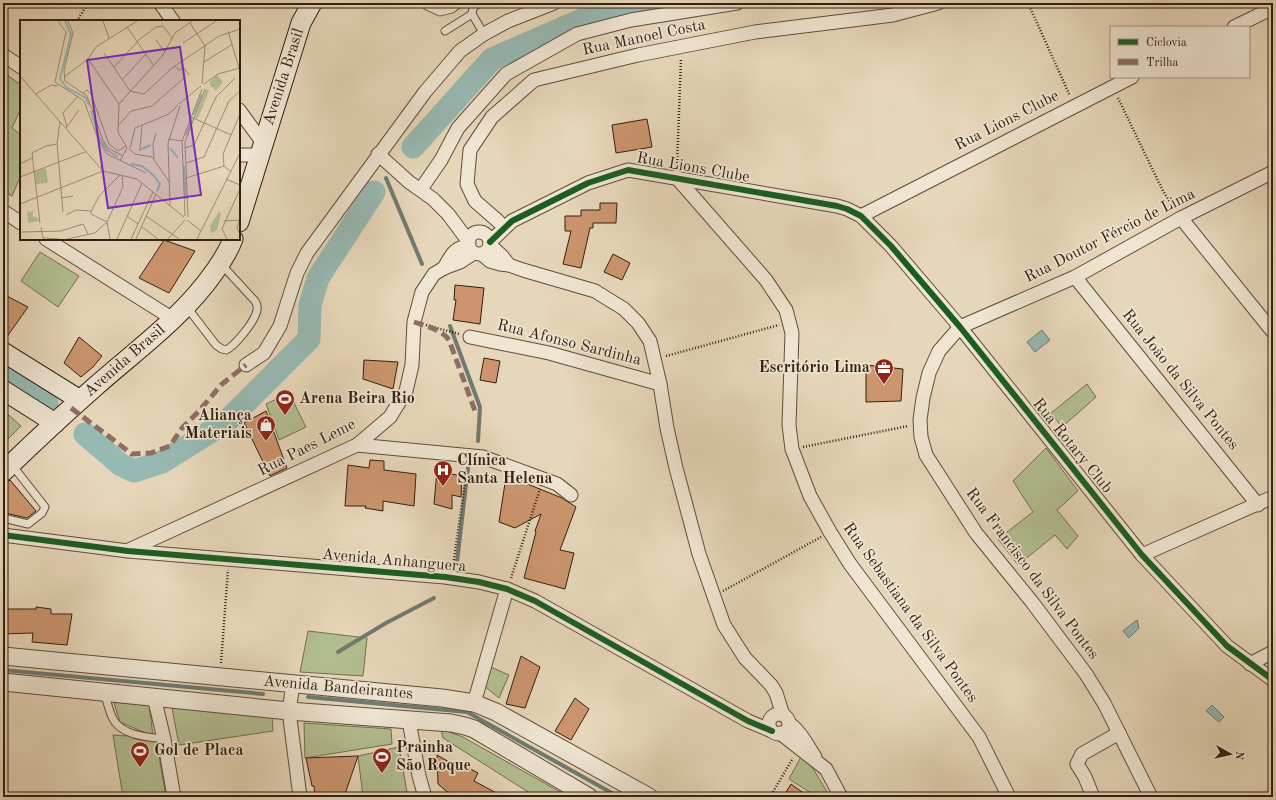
<svg xmlns="http://www.w3.org/2000/svg" width="1276" height="800" font-family="'Old Standard TT',serif">
  <rect width="100%" height="100%" fill="#e7d7ba"/>
  <filter id="stains"><feTurbulence type="fractalNoise" baseFrequency=".005" numOctaves="4"/><feColorMatrix values="0 0 0 0 .2 0 0 0 0 .09 0 0 0 0 .02 0 0 0 .5 -.17"/></filter>
  <radialGradient id="worn" r=".72"><stop offset=".6" stop-color="#630" stop-opacity="0"/><stop offset="1" stop-color="#630" stop-opacity=".3"/></radialGradient>
  <g fill="#b3bf91" stroke="#726f51">
    <polygon points="3,72 21,85 21,108 12,128 21,135 21,175 12,196 3,191"/>
    <polygon points="40,252 79,276 58,307 21,281"/>
    <polygon points="1087,384 1096,397 1062,427 1051,413"/>
    <polygon points="289,393 306,427 279,440 266,404"/>
    <polygon points="3,410 21,426 3,444"/>
    <polygon points="1046,448 1078,491 1057,510 1078,536 1067,549 1055,535 1018,565 998,539 1033,512 1013,481"/>
    <polygon points="308,631 367,638 363,676 300,672"/>
    <polygon points="491,667 509,675 499,698 483,685"/>
    <polygon points="113,700 149,704 153,736 120,722"/>
    <polygon points="172,708 272,715 273,731 179,745"/>
    <polygon points="304,723 391,729 392,744 305,758"/>
    <polygon points="441,729 463,737 569,797 536,797 443,738"/>
    <polygon points="113,735 156,738 166,797 123,797"/>
    <polygon points="399,747 407,792 393,797 363,797 358,756"/>
    <polygon points="802,755 814,770 830,797 813,797 811,793 789,779"/>
  </g>
  <g fill="#97b9b3" stroke="#6f7b72">
    <polygon points="1042,330 1050,340 1035,352 1027,342"/>
    <polygon points="1137,620 1139,628 1129,638 1123,631"/>
    <polygon points="1212,705 1224,717 1219,722 1206,711"/>
  </g>
  <g fill="none" stroke-linecap="round" stroke-linejoin="round">
    <g stroke="#6f7b72" stroke-width="4">
      <polyline points="386,178 422,264"/>
      <polyline points="450,326 480,407 478,441"/>
      <polyline points="457,562 468,468"/>
      <polyline points="338,652 386,623 434,598"/>
      <polyline points="3,670 263,694"/>
      <polyline points="308,697 467,712 619,797"/>
    </g>
    <g stroke="#97b9b3" stroke-width="23">
      <polyline points="413,147 492,59 609,8 641,3"/>
      <polyline points="3,376 47,404"/>
      <polyline points="85,434 121,465 134,471 162,462 226,422 309,339 310,305 318,278 374,192"/>
    </g>
  </g>
  <g fill="#cc956e" stroke="#321f11">
    <polygon points="647,119 652,147 616,153 612,125"/>
    <polygon points="600,203 617,203 616,223 593,223 593,228 590,228 581,268 563,264 571,231 565,231 565,216 581,216 581,210 600,210"/>
    <polygon points="164,240 195,251 169,293 139,278"/>
    <polygon points="613,254 630,263 622,280 604,272"/>
    <polygon points="455,285 484,288 480,324 453,320 456,300 454,300"/>
    <polygon points="3,294 28,307 4,341 3,341"/>
    <polygon points="79,337 102,356 93,367 81,377 64,363"/>
    <polygon points="484,358 500,361 496,383 480,380"/>
    <polygon points="364,360 398,362 393,389 363,379"/>
    <polygon points="866,365 903,369 901,401 866,402"/>
    <polygon points="266,411 287,468 270,476 244,423"/>
    <polygon points="370,460 384,461 384,470 416,474 414,506 383,501 383,511 365,508 366,506 345,506 348,465 369,468"/>
    <polygon points="451,467 451,474 462,476 461,497 452,495 452,509 434,504 437,470"/>
    <polygon points="506,477 520,479 520,481 562,498 576,507 560,550 574,553 565,589 524,578 536,532 535,531 541,514 515,528 499,522"/>
    <polygon points="10,480 36,511 27,518 9,514 3,508 3,485"/>
    <polygon points="36,607 51,609 51,614 72,614 67,645 32,642 33,633 3,634 3,609 36,609"/>
    <polygon points="521,656 540,667 525,708 506,704"/>
    <polygon points="575,698 589,709 571,740 555,731"/>
    <polygon points="437,755 463,770 465,766 478,773 474,781 504,797 453,797 438,784"/>
    <polygon points="358,756 344,797 315,797 314,786 312,786 306,758"/>
    <polygon points="791,784 809,797 783,797"/>
  </g>
  <g fill="none" stroke-linecap="round" stroke-linejoin="round">
    <defs>
      <g id="service">
        <polyline points="426,3 427,6 440,12 452,9 460,3"/>
        <polyline points="479,3 473,8 472,14 484,34"/>
        <polyline points="445,31 472,14"/>
        <path d="M186 306 216 345 222 349 226 350C235 346 256 320 257 310 258 306 257 304 255 301L221 264"/>
        <polyline points="3,518 28,524 42,513 45,507 12,465"/>
        <path d="M104 692C107 701 109 711 113 719 122 736 148 737 164 739"/>
      </g>
      <g id="minor">
        <polyline points="160,3 173,21"/>
        <polyline points="1234,27 1273,8"/>
        <polyline points="3,55 21,67"/>
        <polyline points="239,110 263,143"/>
        <polyline points="378,154 409,182 433,199 448,214 469,242"/>
        <polyline points="239,155 260,155"/>
        <polyline points="676,177 766,280 786,310 792,333 789,425 792,449 810,496 830,532 850,564 979,737 1007,793"/>
        <polyline points="421,189 441,160 458,128 506,74 577,34 631,20 737,3"/>
        <polyline points="3,211 21,223"/>
        <polyline points="861,216 1132,77"/>
        <polyline points="1181,218 1273,332"/>
        <polyline points="499,222 475,201 467,184 470,150 492,117 534,80 638,55 755,32 893,15 938,3"/>
        <circle cx="479" cy="243" r="11"/>
        <polyline points="46,239 173,319"/>
        <polyline points="490,242 512,221 588,183 628,170 837,206 847,209 861,216 891,246 960,327 1142,555 1227,646 1273,680"/>
        <polyline points="490,245 502,256 509,265"/>
        <polyline points="482,254 490,261 500,264 509,265 523,270 595,291 624,309 638,323 650,341 660,384 667,428 676,468 699,554 724,625 745,658 771,685 776,693 783,715"/>
        <path d="M444 268C451 256 454 247 469 246"/>
        <polyline points="1075,277 1258,505"/>
        <polyline points="470,337 549,353 660,384"/>
        <polyline points="246,365 264,353 280,326 297,273 307,253 425,92 460,51 484,34 508,21 554,3"/>
        <polyline points="357,445 483,457 557,484 571,495"/>
        <polyline points="3,535 128,551 445,577 479,582 507,589 535,601 748,721 772,731"/>
        <polyline points="129,550 357,445 390,417 406,391 412,365 414,322 422,292 434,274 444,268 460,262 474,253"/>
        <polyline points="1142,555 1273,497"/>
        <polyline points="1250,664 1273,652"/>
        <polyline points="293,684 289,711 300,797"/>
        <polyline points="154,697 164,739 174,797"/>
        <polyline points="474,703 507,589"/>
        <circle cx="779" cy="724" r="10"/>
        <polyline points="409,721 419,776 425,797"/>
        <path d="M789 723C801 732 807 745 815 757"/>
        <polyline points="780,733 826,769 841,797"/>
        <polyline points="1093,797 1085,777 1077,764 1082,754 1119,733"/>
        <polyline points="1151,797 1104,703 1086,674 1032,602 976,533 926,455 921,437 920,420 923,398 929,373 939,351 960,327 1075,277 1181,218 1273,172"/>
      </g>
      <g id="tertiary">
        <polyline points="3,656 442,698 474,703 496,712 649,797"/>
        <polyline points="3,682 289,711 451,723 465,726 474,729 589,797"/>
      </g>
      <g id="secondary">
        <polyline points="239,222 301,23 312,3"/>
        <polyline points="3,352 80,400"/>
        <polyline points="3,390 55,423"/>
        <path d="M3 472C34 442 65 413 97 385 138 349 184 316 215 271 222 261 229 250 233 239"/>
      </g>
    </defs>
    <use href="#service" stroke="#5f4d3b" stroke-width="9"/>
    <use href="#minor" stroke="#5f4d3b" stroke-width="15"/>
    <use href="#tertiary" stroke="#5f4d3b" stroke-width="19"/>
    <use href="#secondary" stroke="#321f11" stroke-width="21"/>
    <g stroke="#321f11" stroke-width="2.5" stroke-dasharray="1 2" stroke-linecap="butt">
      <polyline points="1028,3 1070,96"/>
      <polyline points="77,21 88,3"/>
      <polyline points="1118,98 1163,191 1175,209"/>
      <polyline points="677,166 681,59"/>
      <polyline points="426,325 459,334"/>
      <polyline points="666,356 779,325"/>
      <polyline points="803,447 908,426"/>
      <polyline points="453,566 467,468"/>
      <polyline points="511,578 540,489"/>
      <polyline points="723,591 821,537"/>
      <polyline points="221,663 228,570"/>
      <polyline points="770,797 793,758"/>
    </g>
    <use href="#service" stroke="#efe5d2" stroke-width="7"/>
    <use href="#minor" stroke="#efe5d2" stroke-width="13"/>
    <use href="#tertiary" stroke="#efe5d2" stroke-width="17"/>
    <use href="#secondary" stroke="#efe5d2" stroke-width="19"/>
    <g stroke="#8d6e63" stroke-width="5" stroke-dasharray="10 5" stroke-linecap="butt">
      <path d="M414 322C426 326 441 329 449 340L475 411"/>
      <polyline points="71,408 132,454 151,453 170,446 182,428 199,411 222,384 246,365"/>
    </g>
    <defs>
      <g id="cycleway">
        <polyline points="490,242 512,221 588,183 628,170 837,206 847,209 861,216 891,246 960,327 1142,555 1227,646 1273,680"/>
        <polyline points="3,535 128,551 445,577 479,582 507,589 535,601 748,721 772,731"/>
      </g>
    </defs>
    <use href="#cycleway" stroke="#efe5d2" stroke-width="8"/>
    <use href="#cycleway" stroke="#1b5e20" stroke-width="6"/>
  </g>
  <defs>
    <symbol id="office-pin" viewBox="-11 -11 22 30"><path d="M0 17L-7.5 6A9.5 9.5 0 1 1 7.5 6Z" fill="#8f2418" stroke="#efe5d2"/><path d="M-6-3h4V-5.5h4V-3h4V5H-6ZM-1-4.5V-3h2v-1.5ZM-6 0V1H6V0Z" fill="#fff"/></symbol>
    <symbol id="stadium-pin" viewBox="-11 -11 22 30"><path d="M0 17L-7.5 6A9.5 9.5 0 1 1 7.5 6Z" fill="#8f2418" stroke="#efe5d2"/><path d="M0-5a6.5 5 0 1 0 0 10a6.5 5 0 1 0 0-10ZM-3.5-1.8h7v3.6h-7Z" fill="#fff"/></symbol>
    <symbol id="shop-pin" viewBox="-11 -11 22 30"><path d="M0 17L-7.5 6A9.5 9.5 0 1 1 7.5 6Z" fill="#8f2418" stroke="#efe5d2"/><path d="M-5-2.5h2.3a2.7 3.5 0 0 1 5.4 0H5L5.5 6h-11ZM-1.5-2.5h3a1.5 2.3 0 0 0-3 0Z" fill="#fff"/></symbol>
    <symbol id="hospital-pin" viewBox="-11 -11 22 30"><path d="M0 17L-7.5 6A9.5 9.5 0 1 1 7.5 6Z" fill="#8f2418" stroke="#efe5d2"/><path d="M-5-5h3v3.5h4V-5h3V5h-3V1.5h-4V5h-3Z" fill="#fff"/></symbol>
  </defs>
  <g fill-rule="evenodd">
    <use href="#office-pin" x="873" y="357" width="22" height="30"/>
    <use href="#stadium-pin" x="274" y="388" width="22" height="30"/>
    <use href="#shop-pin" x="255" y="414" width="22" height="30"/>
    <use href="#hospital-pin" x="432" y="459" width="22" height="30"/>
    <use href="#stadium-pin" x="129" y="740" width="22" height="30"/>
    <use href="#stadium-pin" x="371" y="746" width="22" height="30"/>
  </g>
  <g text-anchor="middle" dominant-baseline="central" stroke-width="3.5" stroke-linejoin="round" paint-order="stroke">
    <g font-size="16" fill="#321f11" stroke="#efe5d2">
      <text transform="translate(644 38) rotate(-12)">Rua Manoel Costa</text>
      <text transform="translate(284 77) rotate(-72)">Avenida Brasil</text>
      <text transform="translate(1007 121) rotate(-27)">Rua Lions Clube</text>
      <text transform="translate(693 168) rotate(10)">Rua Lions Clube</text>
      <text transform="translate(1110 236) rotate(-27)">Rua Doutor Fércio de Lima</text>
      <text transform="translate(569 343) rotate(14)">Rua Afonso Sardinha</text>
      <text transform="translate(125 361) rotate(-41)">Avenida Brasil</text>
      <text transform="translate(1180 380) rotate(51)">Rua João da Silva Pontes</text>
      <text transform="translate(1072 446) rotate(51)">Rua Rotary Club</text>
      <text transform="translate(307 448) rotate(-27)">Rua Paes Leme</text>
      <text transform="translate(394 561) rotate(5)">Avenida Anhanguera</text>
      <text transform="translate(1032 574) rotate(53)">Rua Francisco da Silva Pontes</text>
      <text transform="translate(910 613) rotate(54)">Rua Sebastiana da Silva Pontes</text>
      <text transform="translate(338 688) rotate(5)">Avenida Bandeirantes</text>
    </g>
    <g font-size="16" font-weight="bold" fill="#321f11" stroke="#efe5d2" text-anchor="start">
      <text x="870" y="368" text-anchor="end">Escritório Lima</text>
      <text x="299" y="399">Arena Beira Rio</text>
      <text x="252" y="416" text-anchor="end">Aliança<tspan x="252" dy="18">Materiais</tspan></text>
      <text x="457" y="461">Clínica<tspan x="457" dy="18">Santa Helena</tspan></text>
      <text x="396" y="748">Prainha<tspan x="396" dy="18">São Roque</tspan></text>
      <text x="154" y="751">Gol de Placa</text>
    </g>
  </g>
  <g transform="translate(20 20)">
    <rect width="220" height="220" fill="#e7d7ba"/>
    <path d="M197 55 203 62 196 71 193 68 200 64 192 68 189 63ZM186 69 189 71 184 83H181L184 84 178 98H175ZM26 148 28 163 16 164 15 152ZM14 191 12 196 18 198 19 201 8 203 7 192ZM199 192 201 193 197 210 191 213 190 206Z" fill="#b3bf91"/>
    <path fill="none" stroke="#97b9b3" stroke-width="2" d="M45 1 51 14 40 59 47 68 66 78 69 85M71 91 79 117 87 130 98 137M173 95 182 74M166 115 172 99M150 128 158 138M119 130 131 125M111 144 122 146 133 155 140 164 137 171M164 146 166 179"/>
    <path fill="none" stroke="#9f8d76" stroke-width="1" d="M38 1 46 12 35 62 64 81 78 119 87 134 126 153M48 1 53 13 44 50 45 61 67 76 83 120 88 128 103 136M83 1 89 18M170 3 185 26 182 64M107 7 134 46M208 11 219 48M136 20 145 32M163 23 196 1M84 33 110 71 124 74 152 48 199 16 220 9M68 39 99 84 98 112 107 128M184 42 213 24M155 46 159 50 164 48 169 55M94 47 120 19 136 7 143 6 152 18M0 56 83 151 117 159 164 197M44 57 68 39 76 27 117 1M103 59 126 34M184 64 198 54 220 48M63 73 67 70 71 74 89 124 98 131 106 126M16 74 31 65 38 66M99 84 143 35 155 13 172 1M159 84 181 66M171 97 211 115M40 102 37 124 43 192M98 106 111 91 132 86 164 58M47 107 43 93 58 76M46 108 59 90M148 119 162 121M110 128 115 108 149 94 158 85M120 128 122 105M165 128 174 125 196 77 215 58M109 129 115 134 132 137 150 163M134 139 133 124 136 113M100 141 107 128M166 143 184 137 209 81 220 71M0 144 12 138M210 151 204 146 203 134 220 94M0 157 65 132M166 158 204 146M206 159 220 165M41 178 53 176M0 184 83 151M150 185 148 123 160 86M46 195 56 190 71 191M107 196 118 204M126 196 159 219M165 196 162 121 182 69M168 197 165 122 185 69M167 200 181 211 177 219M204 201 220 200M219 201 217 208 220 214M87 202 71 194V192L79 176 100 155M87 202 90 219M20 203 12 133 26 126 37 124M21 207 23 218 39 219M122 207 138 219M181 211 220 133M2 212 41 211 63 204 68 214M47 219 75 213 87 202 103 167 102 155M97 219 122 163M111 219 133 172M116 219 136 174M148 219 165 200M207 219 202 209 220 169"/>
    <path fill="#7b2cbf" fill-opacity="0.15" stroke="#7b2cbf" stroke-width="2" d="M160 27 181 175 88 188 67 40Z"/>
    <rect width="220" height="220" fill="none" stroke="#321f11" stroke-width="2"/>
  </g>
  <rect width="1276" height="800" fill="none" stroke="#e7d7ba" stroke-width="16"/>
  <rect x="4" y="4" width="1268" height="792" fill="none" stroke="#321f11" stroke-width="2"/>
  <rect x="8" y="8" width="1260" height="784" fill="none" stroke="#321f11"/>
  <rect x="1110" y="26" width="140" height="52" fill="#efe5d2" stroke="#a39685"/>
  <rect x="1118" y="39" width="20" height="6" fill="#1b5e20" stroke="#a39685"/>
  <text x="1146" y="46" font-size="12" fill="#321f11">Ciclovia</text>
  <rect x="1118" y="59" width="20" height="6" fill="#8d6e63" stroke="#a39685"/>
  <text x="1146" y="66" font-size="12" fill="#321f11">Trilha</text>
  <g transform="translate(1230 754) rotate(98)" stroke="#efe5d2" stroke-width="3" paint-order="stroke">
  <path d="M0-3L7 15L0 10L-7 15Z" fill="#321f11"/>
  <text y="-6" font-size="11" font-weight="bold" text-anchor="middle" fill="#321f11">N</text>
  </g>
  <rect width="100%" height="100%" filter="url(#stains)"/>
  <rect width="100%" height="100%" fill="url(#worn)"/>
</svg>
